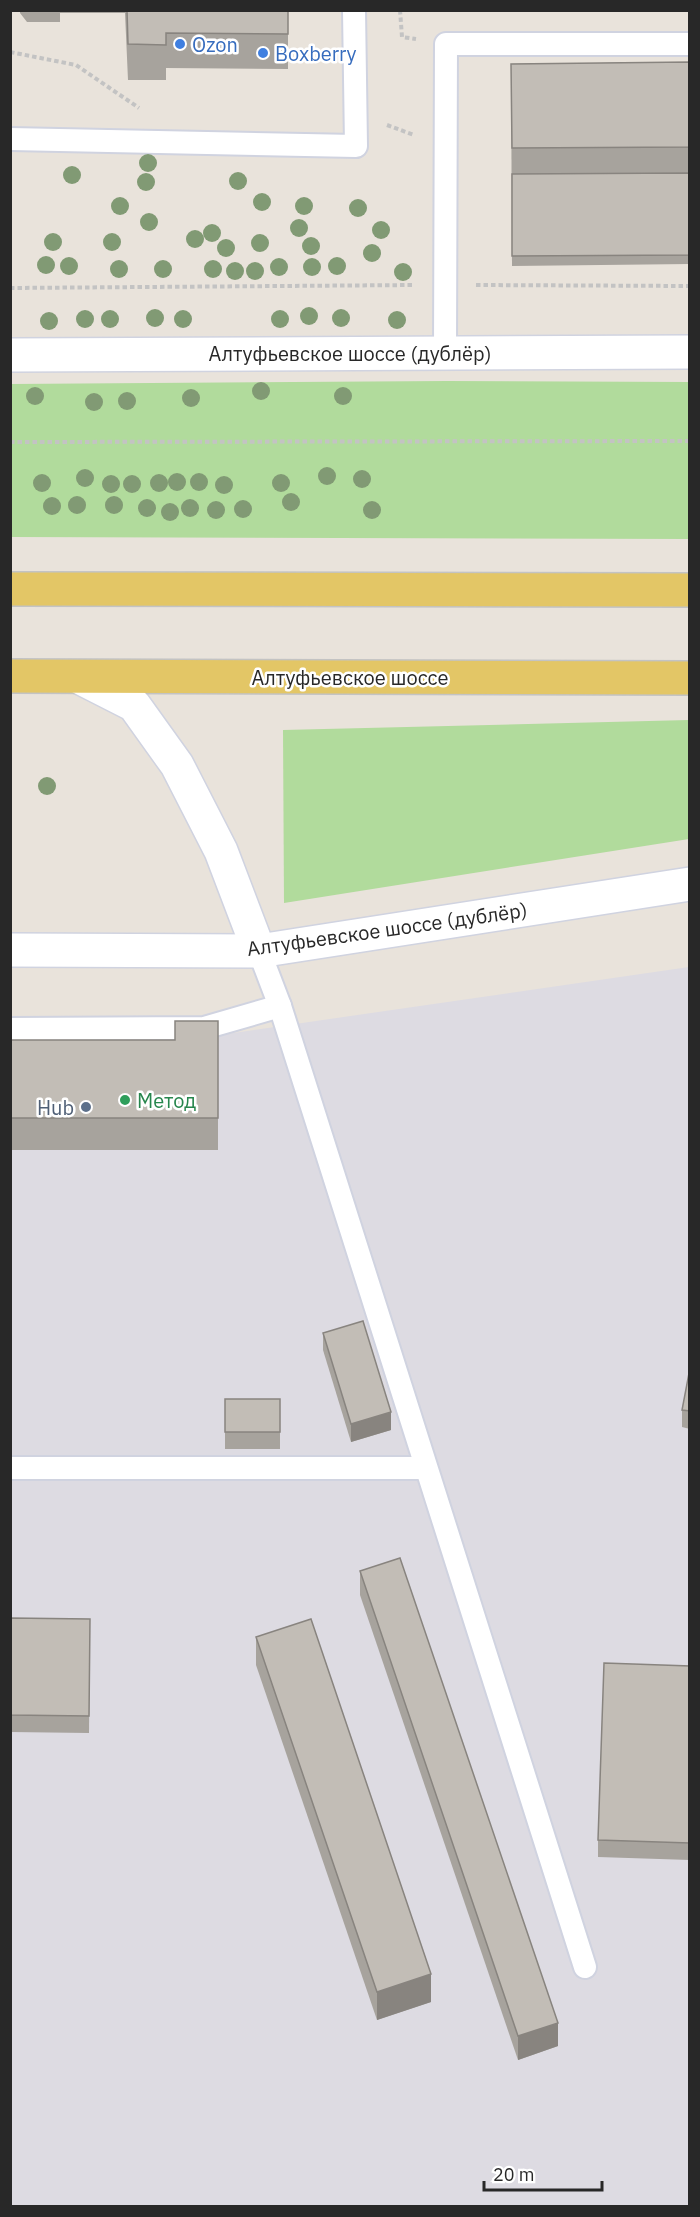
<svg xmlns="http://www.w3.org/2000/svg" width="700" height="2217" font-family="'IBM Plex Sans',sans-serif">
  <rect width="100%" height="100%" fill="#e9e3db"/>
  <polygon fill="#dddbe2" points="689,967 689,2206 11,2206 11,1046 143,1046"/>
  <g fill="#b1db9c">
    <polygon points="447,381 689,382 689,539 11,537 11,384"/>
    <polygon points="689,720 689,839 284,903 283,730"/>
  </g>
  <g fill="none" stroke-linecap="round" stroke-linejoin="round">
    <defs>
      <g id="lane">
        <polyline points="10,139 356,146 354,10"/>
        <polyline points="445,352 446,44 690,44"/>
        <polyline points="259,951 280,1006 585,1967"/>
        <polyline points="10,1029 204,1028 280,1006"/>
        <polyline points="10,1468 425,1468"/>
      </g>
      <polyline id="street" points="79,677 134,705 177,765 221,851 259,951"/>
      <g id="secondary">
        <polyline points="10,355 690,352"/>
        <polyline points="10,950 259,951 690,884"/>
      </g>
      <g id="primary">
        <polyline points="10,589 690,590"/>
        <polyline points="10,676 690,678"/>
      </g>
    </defs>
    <use href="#lane" stroke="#d0d3e0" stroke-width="26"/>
    <use href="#street" stroke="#d0d3e0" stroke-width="36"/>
    <use href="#secondary" stroke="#d0d3e0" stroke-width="36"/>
    <use href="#primary" stroke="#c3c3c3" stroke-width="36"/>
    <g stroke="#c3c3c3" stroke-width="4" stroke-dasharray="4.5 3" stroke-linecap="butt">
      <polyline points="400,10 402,37 416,39"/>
      <polyline points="10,52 76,65 139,108"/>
      <polyline points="387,125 414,135"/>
      <polyline points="476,285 690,286"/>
      <polyline points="10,288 415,285"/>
      <polyline points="10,442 690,441"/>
    </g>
    <use href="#lane" stroke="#fff" stroke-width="22"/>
    <use href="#street" stroke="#fff" stroke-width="33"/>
    <use href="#secondary" stroke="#fff" stroke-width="33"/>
    <use href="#primary" stroke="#e3c666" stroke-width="33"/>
  </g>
  <g fill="#819a74">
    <circle cx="148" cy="163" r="9"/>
    <circle cx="72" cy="175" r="9"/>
    <circle cx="238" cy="181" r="9"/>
    <circle cx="146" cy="182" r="9"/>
    <circle cx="262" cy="202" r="9"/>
    <circle cx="120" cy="206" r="9"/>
    <circle cx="304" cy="206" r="9"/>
    <circle cx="358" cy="208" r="9"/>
    <circle cx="149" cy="222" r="9"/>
    <circle cx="299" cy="228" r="9"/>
    <circle cx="381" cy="230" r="9"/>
    <circle cx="212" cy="233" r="9"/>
    <circle cx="195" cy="239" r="9"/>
    <circle cx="53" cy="242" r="9"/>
    <circle cx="112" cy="242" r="9"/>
    <circle cx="260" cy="243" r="9"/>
    <circle cx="311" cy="246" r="9"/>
    <circle cx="226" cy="248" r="9"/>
    <circle cx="372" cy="253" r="9"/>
    <circle cx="46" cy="265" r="9"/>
    <circle cx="69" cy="266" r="9"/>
    <circle cx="337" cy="266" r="9"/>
    <circle cx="279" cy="267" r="9"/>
    <circle cx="312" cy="267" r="9"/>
    <circle cx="119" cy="269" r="9"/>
    <circle cx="163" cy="269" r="9"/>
    <circle cx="213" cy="269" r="9"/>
    <circle cx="235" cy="271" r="9"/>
    <circle cx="255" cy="271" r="9"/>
    <circle cx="403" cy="272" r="9"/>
    <circle cx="309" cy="316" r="9"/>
    <circle cx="155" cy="318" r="9"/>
    <circle cx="341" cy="318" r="9"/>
    <circle cx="85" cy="319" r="9"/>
    <circle cx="110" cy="319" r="9"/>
    <circle cx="183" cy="319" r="9"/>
    <circle cx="280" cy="319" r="9"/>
    <circle cx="397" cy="320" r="9"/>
    <circle cx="49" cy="321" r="9"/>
    <circle cx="261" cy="391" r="9"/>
    <circle cx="35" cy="396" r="9"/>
    <circle cx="343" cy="396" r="9"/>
    <circle cx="191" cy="398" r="9"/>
    <circle cx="127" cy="401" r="9"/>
    <circle cx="94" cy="402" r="9"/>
    <circle cx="327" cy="476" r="9"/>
    <circle cx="85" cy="478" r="9"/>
    <circle cx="362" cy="479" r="9"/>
    <circle cx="177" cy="482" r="9"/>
    <circle cx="199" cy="482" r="9"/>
    <circle cx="42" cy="483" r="9"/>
    <circle cx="159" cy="483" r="9"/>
    <circle cx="281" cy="483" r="9"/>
    <circle cx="111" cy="484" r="9"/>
    <circle cx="132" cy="484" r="9"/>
    <circle cx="224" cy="485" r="9"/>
    <circle cx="291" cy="502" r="9"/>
    <circle cx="77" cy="505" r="9"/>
    <circle cx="114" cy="505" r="9"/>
    <circle cx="52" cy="506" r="9"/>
    <circle cx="147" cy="508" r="9"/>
    <circle cx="190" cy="508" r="9"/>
    <circle cx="243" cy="509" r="9"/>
    <circle cx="216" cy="510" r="9"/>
    <circle cx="372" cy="510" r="9"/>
    <circle cx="170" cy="512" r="9"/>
    <circle cx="47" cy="786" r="9"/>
  </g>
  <g fill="#a7a39d">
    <polygon points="20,10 288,10 288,69 166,68 166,80 128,80 125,13 60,13 60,22 27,22 20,13"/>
    <polygon points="690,62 690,264 512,266 511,64"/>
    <polygon points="218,1021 218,1150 10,1150 10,1040 175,1040"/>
    <polygon points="323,1333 391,1430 351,1442 323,1350"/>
    <polygon points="690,1368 690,1429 682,1427 682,1410"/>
    <rect x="225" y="1399" width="55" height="50"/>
    <polygon points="360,1571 558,2046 518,2060 360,1595"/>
    <polygon points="10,1618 90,1619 89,1733 10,1732"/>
    <polygon points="256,1637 431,2002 377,2020 256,1665"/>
    <polygon points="690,1666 690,1860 598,1857 598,1840"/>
  </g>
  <g fill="#88847f">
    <polygon points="391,1412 391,1430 351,1442 351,1424"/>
    <polygon points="431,1974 431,2002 377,2020 377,1992"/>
    <polygon points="558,2023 558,2046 518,2060 518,2036"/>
  </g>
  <g fill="#c2bdb6" stroke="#88847f" stroke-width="1.5">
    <polygon points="127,10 288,10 288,34 166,33 166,45 128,44"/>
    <polygon points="690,62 690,147 512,148 511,64"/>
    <polygon points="690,173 690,255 512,256 512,174"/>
    <polygon points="175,1021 218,1021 218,1118 10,1118 10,1040 175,1040"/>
    <polygon points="363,1321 391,1412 351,1424 323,1333"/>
    <polygon points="690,1368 690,1411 682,1410"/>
    <rect x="225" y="1399" width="55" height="33"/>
    <polygon points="400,1558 558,2023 518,2036 360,1571"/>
    <polygon points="10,1618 90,1619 89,1716 10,1715"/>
    <polygon points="311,1619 431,1974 377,1992 256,1637"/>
    <polygon points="604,1663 690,1666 690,1843 598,1840"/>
  </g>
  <g fill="#3f7fe0" stroke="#fff" stroke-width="2">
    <circle cx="180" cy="44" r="6"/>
    <circle cx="263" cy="53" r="6"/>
  </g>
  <circle fill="#2e9e5b" stroke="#fff" stroke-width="2" cx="125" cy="1100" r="6"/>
  <circle fill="#5c6f8a" stroke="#fff" stroke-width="2" cx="86" cy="1107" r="6"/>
  <g text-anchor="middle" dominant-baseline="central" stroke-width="5" stroke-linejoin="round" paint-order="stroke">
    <g font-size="20" fill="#366cbe" stroke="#fff" text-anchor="start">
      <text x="192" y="44">Ozon</text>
      <text x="275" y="53">Boxberry</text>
    </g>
    <g font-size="20" fill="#282828" stroke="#fff">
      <text x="350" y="353">Алтуфьевское шоссе (дублёр)</text>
      <text x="350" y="677">Алтуфьевское шоссе</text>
      <text transform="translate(387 929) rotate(-8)">Алтуфьевское шоссе (дублёр)</text>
    </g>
    <g font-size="20" fill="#27864d" stroke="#fff" text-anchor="start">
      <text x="137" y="1100">Метод</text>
    </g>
    <g font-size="20" fill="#4e5e75" stroke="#fff" text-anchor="end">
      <text x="74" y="1107">Hub</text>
    </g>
  </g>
  <rect width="700" height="2217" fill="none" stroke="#282828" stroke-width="24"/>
  <path d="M484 2181v9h118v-9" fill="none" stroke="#282828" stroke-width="3"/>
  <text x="493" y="2181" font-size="18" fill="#282828" stroke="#ffffff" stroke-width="4.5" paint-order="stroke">20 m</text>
</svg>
